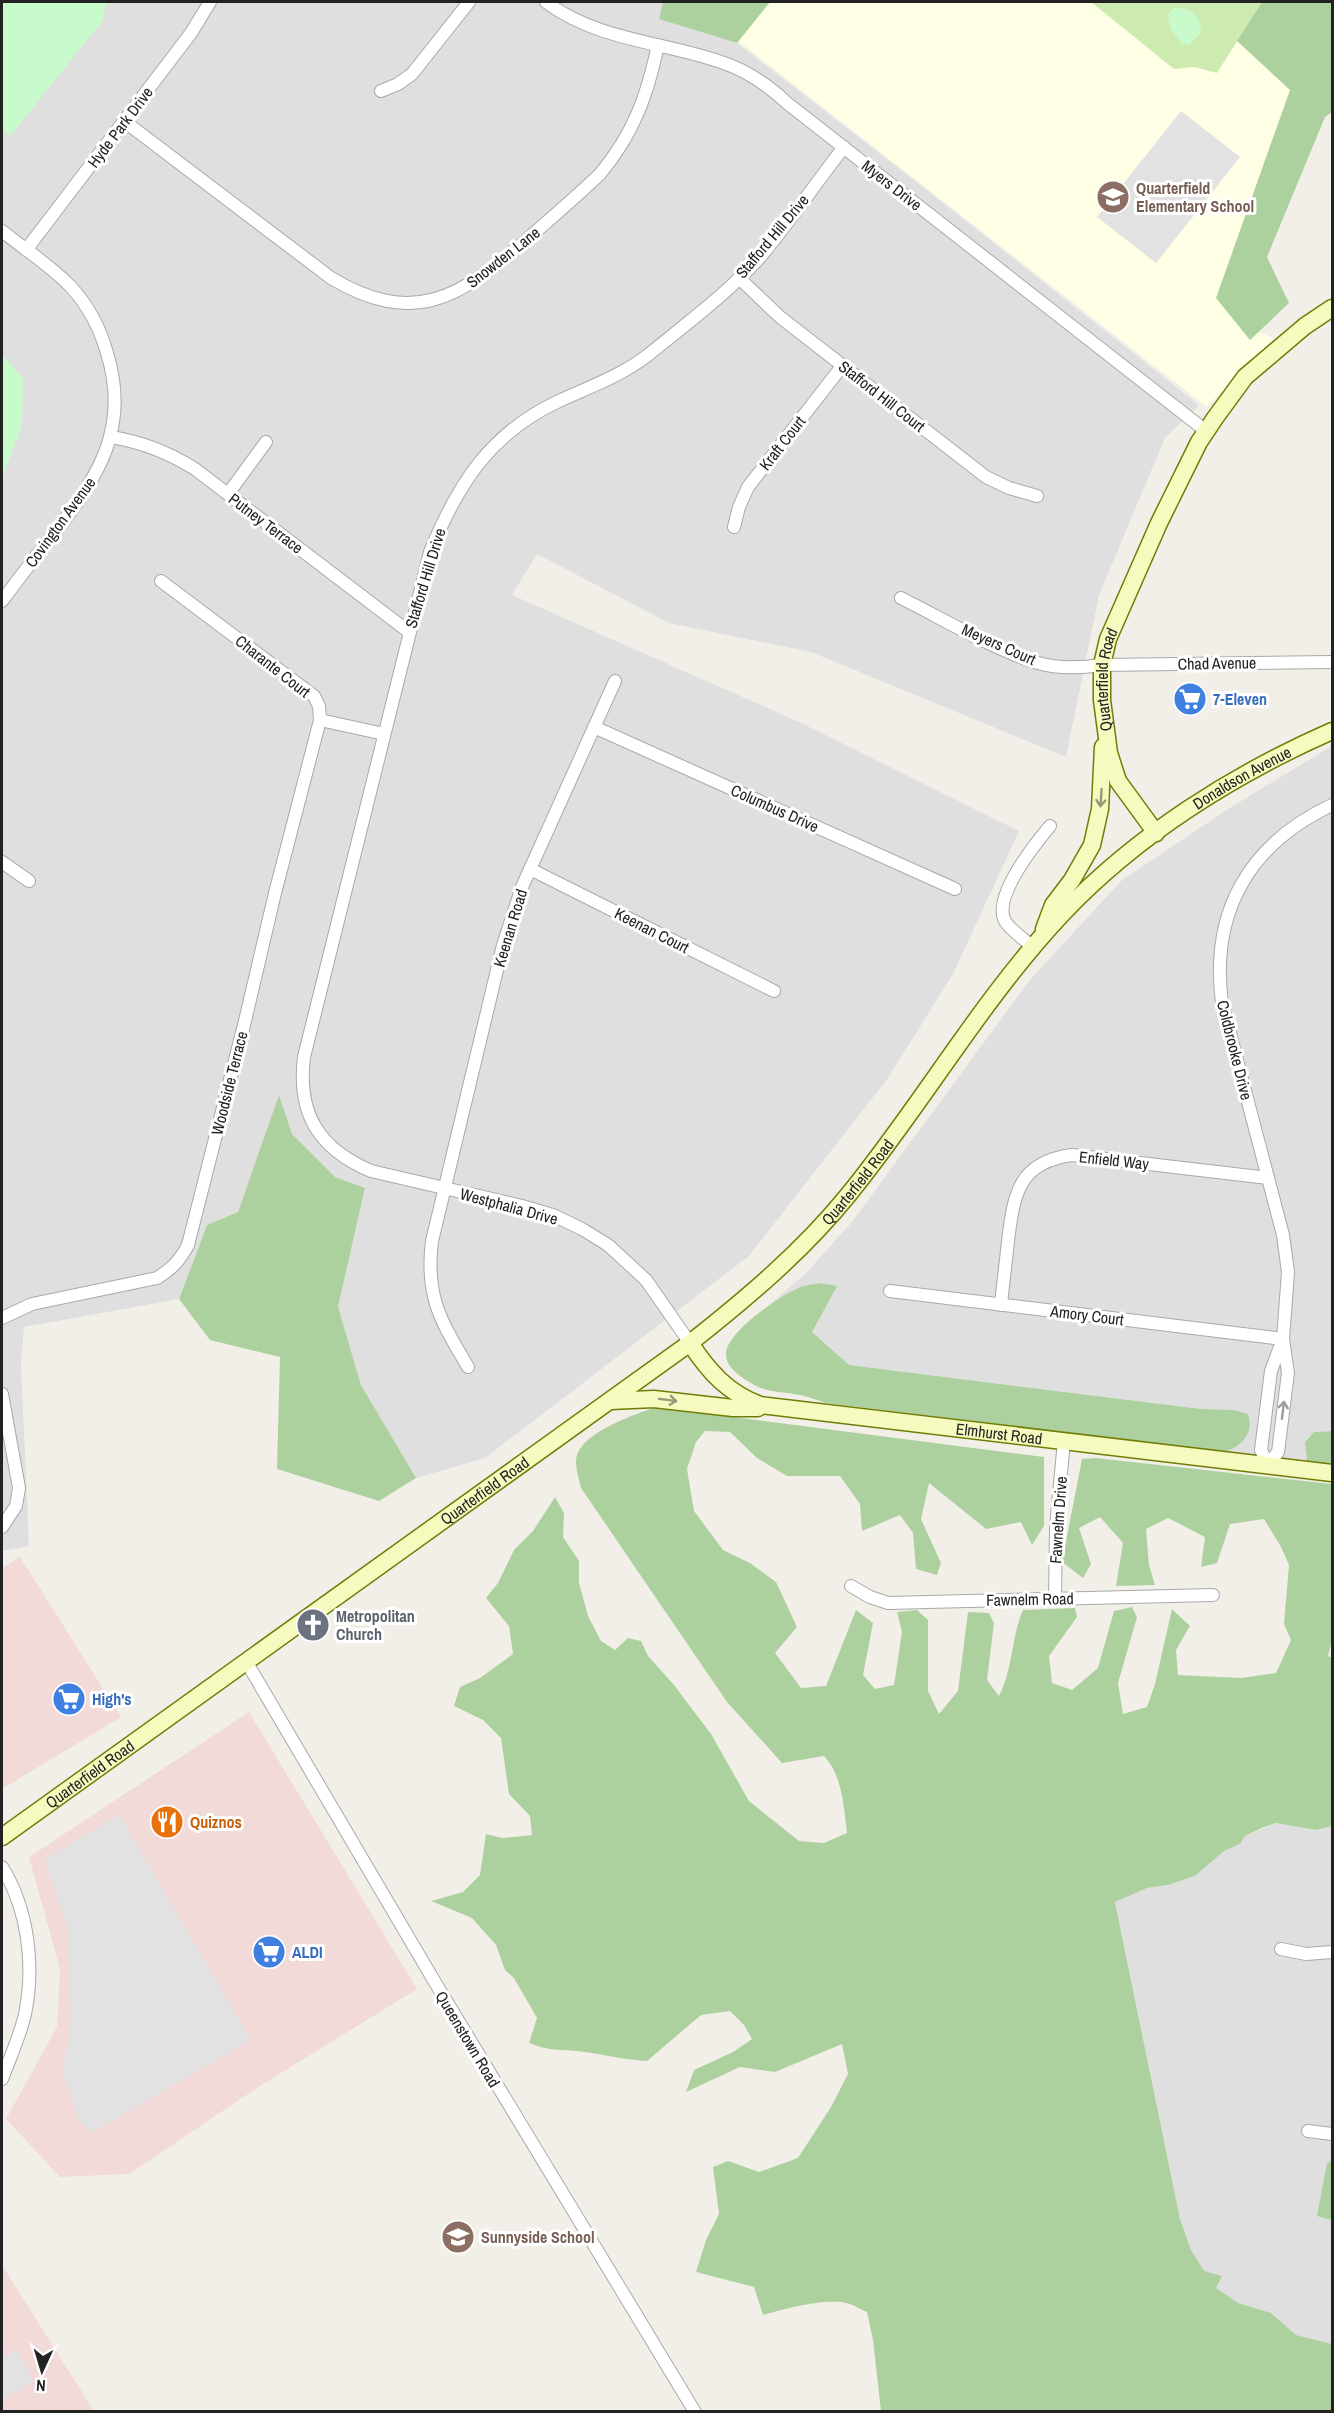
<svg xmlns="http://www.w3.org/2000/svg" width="1334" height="2413" font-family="'Archivo Narrow',sans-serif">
  <rect width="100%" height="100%" fill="#f2efe9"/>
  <g fill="#e0dfdf">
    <polygon points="2,2 663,2 660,19 737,43 928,191 1199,405 1165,438 1099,595 1066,757 811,652 669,623 537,554 512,595 797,721 1019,831 953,974 888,1078 749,1256 485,1458 416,1478 361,1385 338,1307 365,1189 335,1177 292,1134 279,1096 238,1212 207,1225 179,1299 24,1327 21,1365 29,1546 2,1551"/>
    <polygon points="1332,746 1332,1431 1314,1432 1305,1441 1307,1461 1225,1452 1234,1410 1201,1409 848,1365 811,1332 836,1286 819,1283 794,1289 768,1306 805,1274 852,1222 1029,981 1122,880 1228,809"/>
    <polygon points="1276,1823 1316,1830 1332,1826 1332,2161 1327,2163 1318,2216 1332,2220 1332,2344 1296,2335 1271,2313 1238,2303 1215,2288 1191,2251 1180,2219 1115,1901 1147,1888 1168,1885 1195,1876 1224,1851 1240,1844 1245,1836"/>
  </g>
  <g fill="#f2dad9">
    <polygon points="20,1557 121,1717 2,1789 2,1568"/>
    <polygon points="249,1712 417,1989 260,2086 129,2174 60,2177 6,2119 57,2027 60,1969 29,1857"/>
    <polygon points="2,2265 94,2411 2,2411"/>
  </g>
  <polygon fill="#ffffe5" points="688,2 1332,2 1239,325 1274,338 1207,407"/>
  <polygon fill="#cdebb0" points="1091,2 1262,2 1217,73 1194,67 1174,69"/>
  <g fill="#add19e">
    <polygon points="663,2 770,2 737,43 659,19"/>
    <polygon points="1262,2 1332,2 1332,112 1325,117 1267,257 1289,303 1250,340 1216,298 1290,90 1237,41"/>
    <polygon points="279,1095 292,1134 335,1177 365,1188 338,1307 361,1385 416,1478 379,1501 277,1469 280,1357 210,1340 179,1299 207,1225 238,1212"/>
    <path d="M819 1283 837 1286 812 1332 849 1365 1201 1409 1234 1410 1248 1414C1254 1433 1243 1445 1225 1452L826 1403C817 1400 809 1397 800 1395 782 1391 766 1393 751 1383 740 1377 725 1366 726 1353 727 1333 776 1299 792 1291 800 1286 810 1285 819 1283Z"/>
    <path d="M656 1407 1044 1457V1526L1032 1545 1021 1522 986 1529 929 1483 921 1519 941 1563 937 1575 916 1569 913 1533 900 1515 862 1531 860 1504 840 1476H787L757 1458 730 1432 705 1431 696 1442 687 1469 694 1511 723 1550 750 1563 776 1582 797 1627 775 1653 801 1688 826 1686 856 1610 873 1623 863 1675 875 1689 894 1685 902 1632 897 1612 917 1610 928 1620V1691L939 1714 958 1691 968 1612 989 1613 994 1623 987 1680 999 1696C1013 1669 1011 1638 1023 1610L1075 1608 1077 1617 1049 1656 1052 1683 1072 1690 1098 1668 1114 1611 1132 1607 1137 1617 1118 1683 1123 1714 1147 1707 1155 1684 1172 1609 1190 1626 1176 1650 1178 1675 1242 1678 1276 1673 1291 1640 1284 1624 1289 1565 1281 1547 1264 1519 1230 1524 1217 1563 1201 1567 1205 1537 1168 1518 1146 1529 1149 1565 1155 1585 1116 1586 1123 1543 1100 1517 1079 1528 1091 1564 1083 1578 1062 1562 1082 1459 1096 1458 1332 1484V1640L1328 1656 1332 1658V1826L1316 1830 1276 1823 1264 1827 1245 1836 1240 1844 1224 1851 1195 1876 1168 1885 1147 1888 1115 1902 1180 2219 1191 2250 1204 2271 1222 2276 1216 2288 1238 2303 1271 2313 1296 2335 1332 2344V2411H881L873 2340 867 2312C862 2310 855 2306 850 2304 828 2297 785 2309 763 2315L754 2287 696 2272 706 2240 719 2214 713 2167 728 2161 759 2172 798 2158 831 2107 848 2074 842 2044 775 2072 740 2067 686 2092 694 2070 733 2052 752 2039 744 2025 730 2011 701 2015 647 2061C626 2060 606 2055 585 2052 563 2049 551 2052 529 2043L537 2018 514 1978 505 1970 496 1945 472 1918 431 1901 463 1892 480 1875 486 1834 502 1838 532 1835 530 1816 509 1794 501 1738 483 1720 454 1706 460 1687 480 1678 513 1654 509 1626 486 1598 498 1583 514 1550 533 1531 555 1497 564 1513 563 1537 579 1561V1583L588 1616 601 1641 615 1650 628 1638 641 1641 648 1656 674 1685 711 1734 749 1801 799 1841 824 1843 847 1833C844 1808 842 1774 824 1756L782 1763 727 1702 581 1488C579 1479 574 1464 577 1455 585 1431 634 1415 656 1407Z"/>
    <polygon points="1332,1431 1332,1464 1307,1461 1305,1442 1314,1432"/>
    <polygon points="1332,2161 1332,2220 1317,2216 1327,2163"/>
  </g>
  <g fill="#c8facc">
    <polygon points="2,2 107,2 102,21 10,136 2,129"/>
    <path d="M1174 8C1191 8 1201 15 1201 33L1189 45 1182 44 1170 28 1168 15Z"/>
    <polygon points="2,354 23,379 22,427 2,477"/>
  </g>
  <g fill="#e2e2e2">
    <polygon points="1181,111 1240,157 1156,263 1097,217"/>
    <polygon points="119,1815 251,2040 91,2133 78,2118 63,2071 71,2021 67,1924 44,1860"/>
    <polygon points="16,2349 34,2381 2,2400 2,2358"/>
  </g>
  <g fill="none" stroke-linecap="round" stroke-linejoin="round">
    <defs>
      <g id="street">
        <path d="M546 2C596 40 663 42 721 62 746 70 768 85 787 103L1206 431"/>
        <polyline points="381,91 398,84 412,74 469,2"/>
        <path d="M124 121 331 278C413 327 459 298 524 242 550 219 575 198 600 174 634 133 647 96 658 45"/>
        <path d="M2 231C24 249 50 265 70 286 88 305 100 328 107 353 130 427 99 476 55 532 37 555 19 578 2 601"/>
        <polyline points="26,250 191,33 210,2"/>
        <polyline points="739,278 780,317 986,477 1009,488 1037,496"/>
        <path d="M111 437C143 442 168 452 195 469L409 632"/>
        <polyline points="228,494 266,442"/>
        <polyline points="734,527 739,507 748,487 843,365"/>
        <polyline points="161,581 314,696 319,706 320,720 384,734"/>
        <path d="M901 598C943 619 995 650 1038 663 1059 669 1081 668 1102 665L1332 662"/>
        <polyline points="594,727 955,889"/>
        <polyline points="2,862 29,881"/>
        <polyline points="530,869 774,991"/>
        <path d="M1033 947C1024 939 1011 931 1005 921 992 897 1035 844 1050 826"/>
        <polyline points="890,1291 1283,1339"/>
        <path d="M1001 1305C1003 1283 1006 1262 1008 1241 1014 1194 1018 1162 1072 1155L1268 1178"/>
        <path d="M2 1318 32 1304 157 1278C172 1269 180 1260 188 1245L245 1021 275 893 320 720"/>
        <path d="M1283 1339 1271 1371 1261 1450 1268 1465 1278 1452 1288 1373 1283 1339 1288 1272 1283 1235 1222 1003C1210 912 1249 844 1332 805"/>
        <path d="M690 1343 646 1280 608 1245 582 1229 553 1215 522 1206 371 1171C319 1149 297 1114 304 1057L430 552C458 484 490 433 559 401 589 387 621 376 648 355 686 324 728 293 761 256 790 221 816 183 844 147"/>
        <path d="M468 1367C441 1321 425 1297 432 1241L503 945 522 887 615 681"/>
        <polyline points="2,1394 19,1488 16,1506 2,1527"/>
        <polyline points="851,1586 870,1597 888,1603 1213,1595"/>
        <polyline points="1055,1599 1056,1526 1064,1441"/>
        <polyline points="247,1663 433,1979 695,2412"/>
        <path d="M2 1867C28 1909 35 1965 25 2014 20 2036 10 2058 2 2079"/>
        <polyline points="1281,1949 1306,1954 1332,1952"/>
        <polyline points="1308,2131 1332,2134"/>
      </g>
      <g id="secondary">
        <path id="s1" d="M1156 833 1118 781 1109 753 1102 700V665L1108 639 1159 523 1199 442 1215 418 1245 377 1305 326 1332 308"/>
        <polyline points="1044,929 1053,905 1072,880 1092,845 1100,809 1103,747"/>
        <path id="s2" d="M690 1343C709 1372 728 1393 760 1405L1332 1473"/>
        <polyline points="610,1401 654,1399 733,1408 758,1408"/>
        <path id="s3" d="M2 1837 690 1343C747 1298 803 1251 849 1194 923 1103 982 999 1063 913 1137 835 1234 774 1332 731"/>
      </g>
    </defs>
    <use href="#street" stroke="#a9a9a9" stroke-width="14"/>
    <use href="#secondary" stroke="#707d05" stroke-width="19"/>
    <use href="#street" stroke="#fff" stroke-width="12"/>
    <use href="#secondary" stroke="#f7fabf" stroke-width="16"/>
  </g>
  <defs><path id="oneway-shaft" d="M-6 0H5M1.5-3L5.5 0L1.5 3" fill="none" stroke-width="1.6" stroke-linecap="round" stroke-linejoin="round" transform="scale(1.5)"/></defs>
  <g stroke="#979978">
    <use href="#oneway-shaft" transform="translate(1101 798) rotate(94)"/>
    <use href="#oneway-shaft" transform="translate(668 1400) rotate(7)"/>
  </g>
  <use stroke="#9c9c9c" href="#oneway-shaft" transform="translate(1283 1410) rotate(-83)"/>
  <defs>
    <symbol id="school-disc" viewBox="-11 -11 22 22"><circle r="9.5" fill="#8d6e63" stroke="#fff"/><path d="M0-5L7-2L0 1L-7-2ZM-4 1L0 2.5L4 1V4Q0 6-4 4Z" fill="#fff"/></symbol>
    <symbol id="supermarket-disc" viewBox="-11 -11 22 22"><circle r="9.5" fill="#3f7fe0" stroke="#fff"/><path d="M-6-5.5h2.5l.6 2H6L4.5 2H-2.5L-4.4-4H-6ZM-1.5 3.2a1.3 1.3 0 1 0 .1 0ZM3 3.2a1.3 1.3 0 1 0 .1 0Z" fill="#fff"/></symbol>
    <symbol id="church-disc" viewBox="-11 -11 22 22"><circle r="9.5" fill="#6b7280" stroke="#fff"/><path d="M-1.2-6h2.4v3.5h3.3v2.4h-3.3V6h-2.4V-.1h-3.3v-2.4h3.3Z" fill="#fff"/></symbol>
    <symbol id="restaurant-disc" viewBox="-11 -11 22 22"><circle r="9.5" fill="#e8710a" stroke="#fff"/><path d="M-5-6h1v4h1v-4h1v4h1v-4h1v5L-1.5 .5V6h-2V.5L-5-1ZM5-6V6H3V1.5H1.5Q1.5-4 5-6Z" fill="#fff"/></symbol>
  </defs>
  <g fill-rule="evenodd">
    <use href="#school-disc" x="1094" y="178" width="38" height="38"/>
    <use href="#supermarket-disc" x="1171" y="680" width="38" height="38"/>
    <use href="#church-disc" x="294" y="1606" width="38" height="38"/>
    <use href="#supermarket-disc" x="50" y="1680" width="38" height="38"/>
    <use href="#restaurant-disc" x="148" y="1803" width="38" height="38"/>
    <use href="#supermarket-disc" x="250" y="1933" width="38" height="38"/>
    <use href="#school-disc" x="439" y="2218" width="38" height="38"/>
  </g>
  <g text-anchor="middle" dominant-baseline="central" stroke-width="6" stroke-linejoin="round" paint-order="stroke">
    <g font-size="16" fill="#222" stroke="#fff">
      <text transform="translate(120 127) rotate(-53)">Hyde Park Drive</text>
      <text transform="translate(892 185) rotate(38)">Myers Drive</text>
      <text transform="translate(772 236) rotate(-50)">Stafford Hill Drive</text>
      <text transform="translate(503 257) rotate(-38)">Snowden Lane</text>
      <text transform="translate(882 396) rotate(38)">Stafford Hill Court</text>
      <text transform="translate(782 443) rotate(-52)">Kraft Court</text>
      <text transform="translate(60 522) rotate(-54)">Covington Avenue</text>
      <text transform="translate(266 523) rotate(37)">Putney Terrace</text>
      <text transform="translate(425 578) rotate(-73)">Stafford Hill Drive</text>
      <text transform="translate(999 644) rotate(24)">Meyers Court</text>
      <text transform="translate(1217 663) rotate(-1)">Chad Avenue</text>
      <text transform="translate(273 666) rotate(38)">Charante Court</text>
      <text stroke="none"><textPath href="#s1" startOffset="168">Quarterfield Road</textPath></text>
      <text stroke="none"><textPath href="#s3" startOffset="1644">Donaldson Avenue</textPath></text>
      <text transform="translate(775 808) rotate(24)">Columbus Drive</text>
      <text transform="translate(510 928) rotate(-73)">Keenan Road</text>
      <text transform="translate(652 930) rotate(27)">Keenan Court</text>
      <text transform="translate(1235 1050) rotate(76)">Coldbrooke Drive</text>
      <text transform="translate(229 1083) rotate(-76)">Woodside Terrace</text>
      <text transform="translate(1114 1160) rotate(6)">Enfield Way</text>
      <text stroke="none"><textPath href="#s3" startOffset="1080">Quarterfield Road</textPath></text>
      <text transform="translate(509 1206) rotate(15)">Westphalia Drive</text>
      <text transform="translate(1087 1315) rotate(7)">Amory Court</text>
      <text stroke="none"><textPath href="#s2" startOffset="336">Elmhurst Road</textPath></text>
      <text stroke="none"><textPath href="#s3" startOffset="594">Quarterfield Road</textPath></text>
      <text transform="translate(1058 1520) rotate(-86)">Fawnelm Drive</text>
      <text transform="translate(1030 1599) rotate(-1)">Fawnelm Road</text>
      <text stroke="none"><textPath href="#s3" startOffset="108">Quarterfield Road</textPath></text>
      <text transform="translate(468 2039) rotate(59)">Queenstown Road</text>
    </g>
    <g font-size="16" font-weight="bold" fill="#785e54" stroke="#fff" text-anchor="start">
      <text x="1136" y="188">Quarterfield<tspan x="1136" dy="18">Elementary School</tspan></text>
      <text x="481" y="2237">Sunnyside School</text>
    </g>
    <g font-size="16" font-weight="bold" fill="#366cbe" stroke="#fff" text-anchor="start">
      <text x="1213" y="699">7-Eleven</text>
      <text x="92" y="1699">High's</text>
      <text x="292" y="1952">ALDI</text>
    </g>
    <g font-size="16" font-weight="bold" fill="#5b616d" stroke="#fff" text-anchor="start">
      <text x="336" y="1616">Metropolitan<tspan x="336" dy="18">Church</tspan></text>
    </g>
    <g font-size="16" font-weight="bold" fill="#c56008" stroke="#fff" text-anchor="start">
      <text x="190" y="1822">Quiznos</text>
    </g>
  </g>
  <rect width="1334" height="2413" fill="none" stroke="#222222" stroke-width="6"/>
  <g transform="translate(42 2371) rotate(184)" stroke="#ffffff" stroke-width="4.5" paint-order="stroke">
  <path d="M0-4.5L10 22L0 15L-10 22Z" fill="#222222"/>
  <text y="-9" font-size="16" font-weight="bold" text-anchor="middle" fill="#222222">N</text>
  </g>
</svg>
